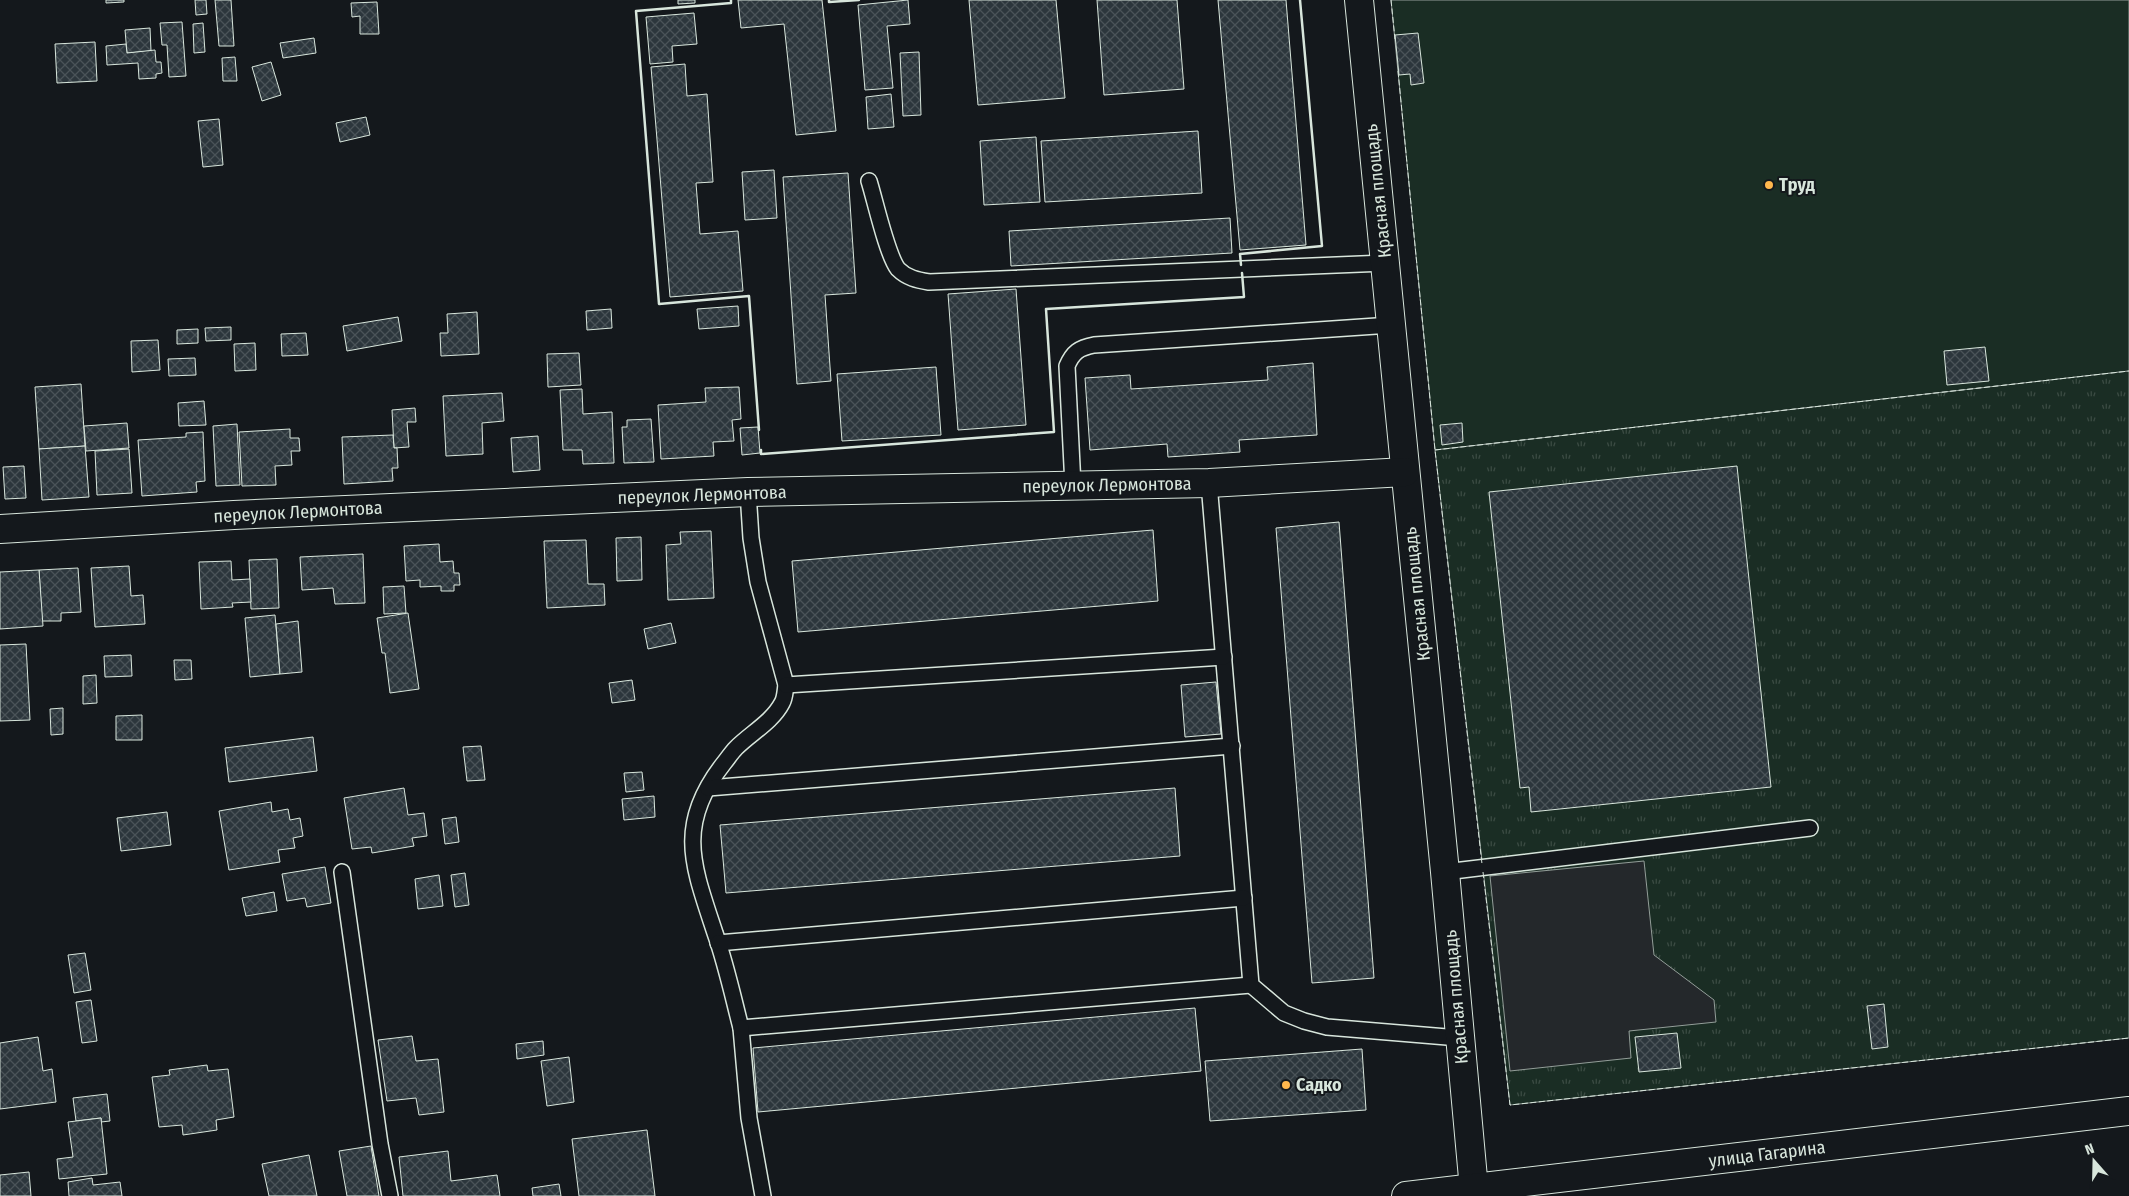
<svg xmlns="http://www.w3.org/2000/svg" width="2129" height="1196" font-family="'Fira Sans Condensed',sans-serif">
  <defs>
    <pattern id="park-tufts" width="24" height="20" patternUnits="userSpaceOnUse" patternTransform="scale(1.25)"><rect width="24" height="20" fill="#1a2d24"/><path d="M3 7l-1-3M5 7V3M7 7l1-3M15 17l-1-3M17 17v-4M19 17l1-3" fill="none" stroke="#3b4b43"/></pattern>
    <pattern id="building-cross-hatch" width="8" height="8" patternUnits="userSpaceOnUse" patternTransform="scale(1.25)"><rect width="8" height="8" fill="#2c363c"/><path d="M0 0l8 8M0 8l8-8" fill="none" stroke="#4a5358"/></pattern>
  </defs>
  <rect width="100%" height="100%" fill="#14181c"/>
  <polygon fill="#1a2d24" stroke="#939e99" points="1391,0 2129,0 2129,371 1435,450"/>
  <polygon fill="url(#park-tufts)" stroke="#939e99" points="2129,371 2129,1038 1510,1105 1435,450"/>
  <polygon fill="#24282b" stroke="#939e99" points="1644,861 1654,955 1714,1000 1716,1022 1629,1031 1631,1058 1510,1071 1490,876"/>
  <g fill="url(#building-cross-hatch)" stroke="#d8e6dc">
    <polygon points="106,0 124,0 124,2 106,3"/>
    <polygon points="195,0 206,0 207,14 196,15"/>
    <polygon points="215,0 231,0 234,46 219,46"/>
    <polygon points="678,0 695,0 695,3 678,4"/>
    <polygon points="738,0 822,0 836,131 796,135 784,24 741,28"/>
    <polygon points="908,0 910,24 887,26 893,88 865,90 858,5"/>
    <polygon points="969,0 1056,0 1065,98 978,105"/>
    <polygon points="1097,0 1177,0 1184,89 1104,95"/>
    <polygon points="1218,0 1286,0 1306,245 1240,250"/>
    <polygon points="377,2 379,34 360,34 360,16 352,17 351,3"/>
    <polygon points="694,13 697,44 672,46 673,62 650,64 646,17"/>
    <polygon points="182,22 186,76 169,77 167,45 162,45 160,23"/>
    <polygon points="203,23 205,52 194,53 193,24"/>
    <polygon points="150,28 151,51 127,53 125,30"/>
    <polygon points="1418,33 1424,83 1411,85 1410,74 1399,75 1395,35"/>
    <polygon points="314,38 316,53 283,58 280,43"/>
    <polygon points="95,42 97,81 57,83 55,44"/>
    <polygon points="126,44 127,53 155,50 156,62 161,62 162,73 156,74 156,78 139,79 138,63 107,65 106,46"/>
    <polygon points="919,52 921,115 903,116 900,53"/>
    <polygon points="235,57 237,81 223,81 222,58"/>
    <polygon points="271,62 281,95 262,101 252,67"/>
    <polygon points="685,64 687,96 707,94 713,182 696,183 700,234 738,231 743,291 670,297 651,67"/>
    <polygon points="891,94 894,127 868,129 866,97"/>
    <polygon points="366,117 370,135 340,142 336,123"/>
    <polygon points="219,119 223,165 203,167 198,121"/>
    <polygon points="1198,131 1202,193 1045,202 1041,141"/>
    <polygon points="1036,137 1040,202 984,205 980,141"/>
    <polygon points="774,170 777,218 745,220 742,172"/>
    <polygon points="848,173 856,293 825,295 831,381 797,384 783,177"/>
    <polygon points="1230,218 1232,253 1011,266 1009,231"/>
    <polygon points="1016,289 1026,425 958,430 948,294"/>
    <polygon points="738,306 739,326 699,329 697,309"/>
    <polygon points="611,309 612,328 587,330 586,311"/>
    <polygon points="477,312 479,354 441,356 440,333 448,333 447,314"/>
    <polygon points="398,317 402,341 347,351 343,326"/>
    <polygon points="231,327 231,340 206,341 205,328"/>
    <polygon points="198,329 198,343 177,344 177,330"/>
    <polygon points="306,333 308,355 282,356 281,334"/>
    <polygon points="158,340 160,370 132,372 131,341"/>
    <polygon points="255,343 256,370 235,371 234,344"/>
    <polygon points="1985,347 1989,381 1947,385 1944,351"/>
    <polygon points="579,353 581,385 548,387 547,354"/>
    <polygon points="195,358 196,375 169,376 168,359"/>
    <polygon points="1313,363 1317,435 1239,440 1240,452 1168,457 1167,444 1090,450 1085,378 1130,375 1131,389 1268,380 1267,367"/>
    <polygon points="936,367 941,435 842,441 837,374"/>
    <polygon points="81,384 85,446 39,449 35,387"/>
    <polygon points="739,387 741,419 732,420 734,441 713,442 714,456 661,459 658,405 706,402 705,388"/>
    <polygon points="582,389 583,414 612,412 614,463 583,464 582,450 563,450 560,390"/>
    <polygon points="502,393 504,421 482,423 483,454 446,456 443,396"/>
    <polygon points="204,401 206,425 179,426 178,403"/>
    <polygon points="415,408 416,422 407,422 409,447 394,448 392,410"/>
    <polygon points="651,419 654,462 624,463 622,427 627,427 627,420"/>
    <polygon points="127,423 129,448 86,451 84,426"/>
    <polygon points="1462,423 1463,442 1442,445 1440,425"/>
    <polygon points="237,424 240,485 216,486 213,426"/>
    <polygon points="758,427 760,453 742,455 740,428"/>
    <polygon points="290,429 290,438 299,438 300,451 291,451 292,465 275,466 276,485 242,486 239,432"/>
    <polygon points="203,432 205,481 196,482 197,492 142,496 138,440 186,437 186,433"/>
    <polygon points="393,435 394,448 397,448 398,468 392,468 393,481 344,484 342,437"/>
    <polygon points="538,436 540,470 513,472 511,438"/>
    <polygon points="85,446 89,497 42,500 39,449"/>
    <polygon points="129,449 132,493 97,495 95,451"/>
    <polygon points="24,466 26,498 5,499 3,467"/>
    <polygon points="1737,466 1771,787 1531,812 1529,787 1520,788 1489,492"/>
    <polygon points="1339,522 1374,978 1312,983 1276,528"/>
    <polygon points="1153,530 1158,601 798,632 792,561"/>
    <polygon points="711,531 714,598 668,600 666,545 681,544 680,532"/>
    <polygon points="641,537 642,580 617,581 616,538"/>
    <polygon points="586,540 588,584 604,584 605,605 547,608 544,541"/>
    <polygon points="439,544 440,562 453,561 454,573 459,573 460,585 454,585 454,591 441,591 441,586 420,587 420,580 406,581 404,546"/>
    <polygon points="363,554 365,603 335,604 333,588 302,590 300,557"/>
    <polygon points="277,559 279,608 251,609 249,560"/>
    <polygon points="231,561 232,580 250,579 251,602 232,603 233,607 201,609 199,562"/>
    <polygon points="129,566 131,596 143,595 145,624 95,627 91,568"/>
    <polygon points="78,568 81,612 61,613 61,621 42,621 39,570"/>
    <polygon points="39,570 43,626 0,629 0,572"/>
    <polygon points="404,586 406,613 384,614 383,587"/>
    <polygon points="408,613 419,689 390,693 385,653 382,653 377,618"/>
    <polygon points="275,615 280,674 250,677 245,618"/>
    <polygon points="298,621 302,672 280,674 276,624"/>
    <polygon points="671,623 676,643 648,649 644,629"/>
    <polygon points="26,644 30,720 0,721 0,645"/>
    <polygon points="131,655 132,676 105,677 104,656"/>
    <polygon points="174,660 191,660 192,679 175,680"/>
    <polygon points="96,675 97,703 83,704 83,676"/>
    <polygon points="632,680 635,700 612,703 609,683"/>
    <polygon points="1216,682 1221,734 1185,737 1181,685"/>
    <polygon points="63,708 63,734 51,735 50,709"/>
    <polygon points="142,715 142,740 116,740 116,716"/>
    <polygon points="313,737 317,771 229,782 225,748"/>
    <polygon points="481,746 485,780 467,781 463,747"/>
    <polygon points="642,772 644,790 626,792 624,773"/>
    <polygon points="404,788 408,815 424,813 427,836 412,838 414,846 372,853 371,847 352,849 344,798"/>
    <polygon points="1175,788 1180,856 726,893 720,825"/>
    <polygon points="654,796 655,817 624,820 622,799"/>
    <polygon points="271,802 272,812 288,809 290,820 300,818 303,836 293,838 295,848 278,850 280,862 229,870 219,811"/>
    <polygon points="167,812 171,845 121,851 117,818"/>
    <polygon points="456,817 459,842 445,844 442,819"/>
    <polygon points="325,867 331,903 307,907 305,898 287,901 282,874"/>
    <polygon points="465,873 469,905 455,907 451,875"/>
    <polygon points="439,875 443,906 418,909 415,879"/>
    <polygon points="274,892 277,911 246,916 242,898"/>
    <polygon points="85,953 91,990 74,993 68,955"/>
    <polygon points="91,1000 97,1041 82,1043 76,1002"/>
    <polygon points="1884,1004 1888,1047 1872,1049 1867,1006"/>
    <polygon points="1195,1008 1201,1071 758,1112 753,1048"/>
    <polygon points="1677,1033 1681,1068 1639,1072 1635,1037"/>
    <polygon points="412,1036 416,1061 438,1059 444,1112 419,1115 416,1098 387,1101 378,1040"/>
    <polygon points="38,1037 43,1071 52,1069 56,1102 0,1109 0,1043"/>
    <polygon points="543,1041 544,1055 517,1059 516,1044"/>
    <polygon points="1362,1049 1366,1110 1210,1121 1205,1061"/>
    <polygon points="569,1057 574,1102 547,1106 541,1061"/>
    <polygon points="207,1065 208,1071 228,1069 234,1117 216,1120 217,1130 183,1135 182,1125 159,1127 152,1077 170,1075 169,1070"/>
    <polygon points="107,1094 110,1121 101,1122 101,1118 76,1121 73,1098"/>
    <polygon points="101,1118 107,1174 59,1179 57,1159 73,1157 68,1122"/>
    <polygon points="647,1130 655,1196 579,1196 572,1139"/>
    <polygon points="371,1146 379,1196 347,1196 339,1151"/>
    <polygon points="448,1151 451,1181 497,1175 500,1196 403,1196 399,1157"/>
    <polygon points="309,1155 317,1196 269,1196 262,1164"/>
    <polygon points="29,1172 31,1196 0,1196 0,1175"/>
    <polygon points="92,1178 93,1185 120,1182 122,1196 69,1196 68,1182"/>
    <polygon points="559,1184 561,1196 533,1196 532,1188"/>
  </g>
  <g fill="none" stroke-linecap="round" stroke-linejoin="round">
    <defs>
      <g id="lane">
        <path d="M869 181C875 200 887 255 898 269 907 278 917 280 929 282L1385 263"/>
        <polyline points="1209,483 1251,985 1284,1013 1304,1021 1327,1027 1459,1038"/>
        <path d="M1073 486 1067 366C1073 352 1079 348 1094 345L1391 325"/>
        <path d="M748 492 751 538 758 582 786 685C785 691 785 698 782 703 772 722 751 733 736 748 732 752 728 758 724 763 675 825 693 866 715 933 726 964 733 997 741 1028L1251 985"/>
        <polyline points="786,685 1224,657"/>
        <polyline points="708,788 1232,746"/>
        <polyline points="342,872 380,1144 390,1196"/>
        <polyline points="1445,872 1810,828"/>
        <polyline points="718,943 1244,898"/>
        <polyline points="741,1028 749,1118 763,1196"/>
      </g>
      <g id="street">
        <polyline points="1359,0 1445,872 1474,1189"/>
        <polyline points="0,529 234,515 748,492 1209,483 1405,472"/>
        <polyline points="1406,1196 2129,1111"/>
      </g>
    </defs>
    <use href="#lane" stroke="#d8e6dc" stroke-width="18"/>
    <use href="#street" stroke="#d8e6dc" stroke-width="30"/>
    <use href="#lane" stroke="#14181c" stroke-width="15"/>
    <use href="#street" stroke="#14181c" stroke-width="28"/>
    <g stroke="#d8e6dc" stroke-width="1" stroke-dasharray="6 2.5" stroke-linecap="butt">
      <polyline points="1391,0 1395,39"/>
      <polyline points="1398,71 1435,450 1482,864"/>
      <polyline points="1435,450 2129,371"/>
      <polyline points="1483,872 1510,1105 2129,1038"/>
    </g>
    <g stroke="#d8e6dc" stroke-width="2.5">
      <polyline points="731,0 731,3 636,11 659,304 749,296 759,430"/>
      <polyline points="829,0 829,2 859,0"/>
      <polyline points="1241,265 1240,254 1322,246 1300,0"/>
      <polyline points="761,450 761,454 1054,432 1046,309 1244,297 1242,273"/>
    </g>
  </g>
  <g fill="#ffb74d" stroke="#14181c" stroke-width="2">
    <circle cx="1769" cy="185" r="5"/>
    <circle cx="1286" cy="1085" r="5"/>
  </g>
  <g text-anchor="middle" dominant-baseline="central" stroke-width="4" stroke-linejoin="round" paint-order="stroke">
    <g font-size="18" font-weight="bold" fill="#d8e6dc" stroke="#14181c" text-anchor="start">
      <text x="1779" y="185">Труд</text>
      <text x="1296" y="1085">Садко</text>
    </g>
    <g font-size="18" fill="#d8e6dc" stroke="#14181c">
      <text transform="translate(1378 191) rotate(-96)">Красная площадь</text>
      <text transform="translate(1107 485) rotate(-1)">переулок Лермонтова</text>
      <text transform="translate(702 495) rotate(-2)">переулок Лермонтова</text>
      <text transform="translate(298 512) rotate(-3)">переулок Лермонтова</text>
      <text transform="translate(1417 594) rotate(-96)">Красная площадь</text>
      <text transform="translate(1456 997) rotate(-95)">Красная площадь</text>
      <text transform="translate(1767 1154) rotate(-7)">улица Гагарина</text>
    </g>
  </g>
  <g transform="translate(2094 1161) rotate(340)" stroke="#14181c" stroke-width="4" paint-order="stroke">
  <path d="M0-4L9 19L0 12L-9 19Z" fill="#d8e6dc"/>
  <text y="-8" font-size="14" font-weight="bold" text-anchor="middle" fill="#d8e6dc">N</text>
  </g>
</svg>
